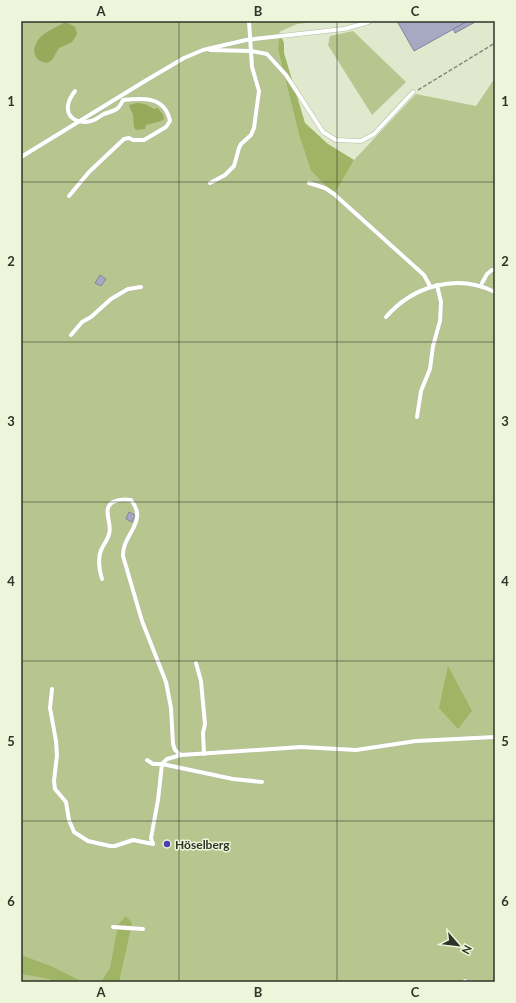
<svg xmlns="http://www.w3.org/2000/svg" width="516" height="1003" font-family="Lato,sans-serif">
  <rect width="100%" height="100%" fill="#e0e8cd"/>
  <g fill="#b6c68e">
    <polygon points="21,21 323,21 297,24 279,32 278,50 299,135 311,171 334,193 354,160 416,94 476,106 495,78 495,982 21,982"/>
    <polygon points="353,31 406,82 372,115 328,45 330,36"/>
  </g>
  <g fill="#9fb464">
    <polygon points="279,32 284,43 284,53 305,123 328,144 354,160 334,194 311,171 299,135 278,50"/>
    <polygon points="448,666 472,711 458,729 439,708"/>
    <polygon points="126,916 132,923 119,982 101,982 110,968 118,925"/>
    <polygon points="21,955 53,967 83,982 52,982 50,979 22,974"/>
  </g>
  <g fill="#95aa5b">
    <path d="M66 22 75 27 77 34 72 42 59 48 52 60 47 63C39 61 35 59 34 50 35 47 36 42 39 39 43 33 60 25 66 22Z"/>
    <polygon points="137,103 145,104 154,109 158,108 163,115 164,119 161,121 146,125 145,129 136,130 134,127 133,115 129,105"/>
  </g>
  <g fill="#a7a9c3" stroke="#83849d">
    <polygon points="397,21 468,21 414,51"/>
    <polygon points="468,21 477,21 455,33 453,29"/>
    <polygon points="100,275 106,279 101,286 95,283"/>
    <polygon points="129,512 135,515 132,522 126,519"/>
  </g>
  <g fill="none" stroke-linecap="round" stroke-linejoin="round">
    <defs>
      <g id="lane">
        <polyline points="210,50 251,51 267,54 286,75 323,132 336,140 361,141 374,134 413,92"/>
        <polyline points="21,157 145,81 184,58 203,50 246,40 344,29 366,23 371,21"/>
        <polyline points="210,183 225,175 234,166 239,148 241,144 251,135 254,128 259,91 252,67 249,21"/>
        <polyline points="309,183 325,188 334,194 424,275 430,286"/>
        <path d="M69 196 89 172 124 139 129 138 133 140H144L166 127 170 121C165 96 143 98 123 100 118 111 115 110 104 114 100 116 96 120 91 121 79 124 66 119 68 105 69 99 72 95 75 91"/>
        <polyline points="482,283 487,274 492,270 495,270"/>
        <path d="M386 317C413 286 456 273 495 292"/>
        <polyline points="71,335 82,322 91,317 111,299 128,289 141,287"/>
        <polyline points="417,417 421,391 430,369 433,346 440,321 441,302 437,285"/>
        <path d="M102 579C99 569 97 558 102 548 104 544 108 539 109 534 113 524 101 509 113 502 119 499 124 499 131 500 149 522 122 534 123 556L142 621 166 682 171 708 173 744 175 750 181 755"/>
        <polyline points="196,663 201,681 205,724 203,733 204,754"/>
        <polyline points="52,689 50,708 56,741 57,755 54,781 55,789 66,802 69,820 74,832 88,841 110,846 115,846 133,840 153,844 151,838 158,800 162,764 153,764 147,760"/>
        <polyline points="262,782 233,779 162,764 167,759 181,755 301,747 356,750 416,741 495,737"/>
        <polyline points="113,927 143,929"/>
        <polyline points="465,982 465,981"/>
      </g>
    </defs>
    <use href="#lane" stroke="#b4bca2" stroke-width="5"/>
    <polyline stroke="#878d7a" stroke-width="1.5" stroke-dasharray="4 2" stroke-linecap="butt" points="418,90 495,43"/>
    <use href="#lane" stroke="#fff" stroke-width="4"/>
  </g>
  <path fill="none" stroke="#303328" stroke-width="1" stroke-opacity="0.55" d="M179 21V982M337 21V982M21 182H495M21 342H495M21 502H495M21 661H495M21 821H495"/>
  <circle fill="#4e3cb3" stroke="#edf6da" stroke-width="1.5" cx="167" cy="844" r="4"/>
  <g text-anchor="middle" dominant-baseline="central" stroke-width="3" stroke-linejoin="round" paint-order="stroke">
    <g font-size="12" font-weight="bold" fill="#303328" stroke="#edf6da" text-anchor="start">
      <text x="175" y="844">Höselberg</text>
    </g>
  </g>
  <rect width="516" height="1003" fill="none" stroke="#edf6da" stroke-width="44"/>
  <g transform="translate(458 945) rotate(118)" stroke="#edf6da" stroke-width="3" paint-order="stroke">
  <path d="M0-3L7 15L0 10L-7 15Z" fill="#303328"/>
  <text y="-6" font-size="11" font-weight="bold" text-anchor="middle" fill="#303328">N</text>
  </g>
  <rect x="22" y="22" width="472" height="959" fill="none" stroke="#303328" stroke-width="1.5"/>
  <g font-size="13" text-anchor="middle" font-weight="bold" fill="#303328">
    <text x="101" y="16">A</text>
    <text x="258" y="16">B</text>
    <text x="415" y="16">C</text>
    <text x="11" y="106">1</text>
    <text x="505" y="106">1</text>
    <text x="11" y="266">2</text>
    <text x="505" y="266">2</text>
    <text x="11" y="426">3</text>
    <text x="505" y="426">3</text>
    <text x="11" y="586">4</text>
    <text x="505" y="586">4</text>
    <text x="11" y="746">5</text>
    <text x="505" y="746">5</text>
    <text x="11" y="906">6</text>
    <text x="505" y="906">6</text>
    <text x="101" y="997">A</text>
    <text x="258" y="997">B</text>
    <text x="415" y="997">C</text>
  </g>
</svg>
